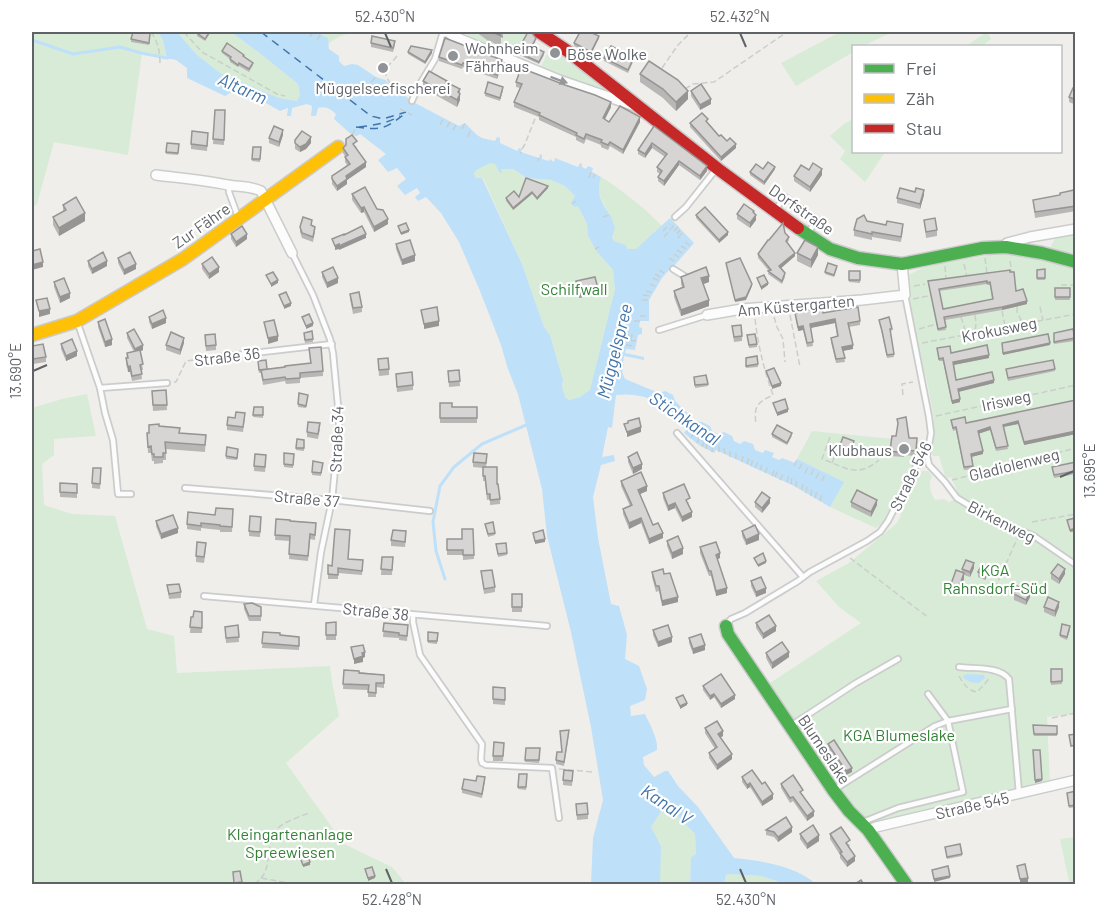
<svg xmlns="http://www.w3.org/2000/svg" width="1107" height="916" font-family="Barlow,sans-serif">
  <rect width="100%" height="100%" fill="#efeeea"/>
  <g fill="#d8ebd6">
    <polygon points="32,32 158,32 163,40 167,58 142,53 128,155 54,142 37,204 32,207"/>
    <polygon points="177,32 231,32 262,55 298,84 300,95 298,101 279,98 220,73 196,54"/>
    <path d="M316 32H368C351 33 342 33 328 44V38Z"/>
    <polygon points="461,32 529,32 515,58"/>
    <polygon points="840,32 892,32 863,46 854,46 853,52 796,86 781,63"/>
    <polygon points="987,32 991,39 982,46 966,46"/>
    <polygon points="552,45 607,88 603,89 565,77 540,68"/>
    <polygon points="853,119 854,152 885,152 865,182 840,159 845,151 830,136 844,124"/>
    <polygon points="490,162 495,164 501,169 513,169 527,178 551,180 565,186 575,196 572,203 574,207 578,205 587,224 588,236 597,252 613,270 615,289 590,391 580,397 569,400 565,397 562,387 563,380 550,335 544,327 522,264 483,178 476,178 474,174 476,169"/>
    <path d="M601 177C624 191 643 207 662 226L636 249H627L626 245 614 241C611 234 611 226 609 218 606 200 594 197 601 177Z"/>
    <path d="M1075 231V258L1056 254 1051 247C1056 233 1063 233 1075 231Z"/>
    <path d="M1001 253 1023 254 1075 268 1076 270V714L1047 717 1050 783 874 825 867 824 849 807 767 685 861 623 839 607 816 581 849 563 897 523 919 474 922 471H928L932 476C928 486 930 491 935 500L944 499 949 502 960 497 951 477 948 478 945 476 939 456H933L932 453 934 434V419L926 377 920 358 909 297 908 278 910 274 927 266Z"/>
    <polygon points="87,394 96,436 54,439 54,455 42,464 44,505 72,514 115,516 147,629 174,636 177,673 330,666 332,682 339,716 286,763 344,844 392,867 406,884 32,884 32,408 62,399"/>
    <polygon points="812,431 923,442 883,522 876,528 830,507 843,482 797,459"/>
    <polygon points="666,804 695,834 696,854 691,857 690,884 660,884 651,827"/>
    <polygon points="1075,837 1075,884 1060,884 1069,882 1060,839"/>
    <polygon points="729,874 761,876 785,884 724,884 726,875"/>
  </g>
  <g fill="#bfe0f9" fill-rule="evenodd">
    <path d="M158 32H177L196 54 220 73 279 98 297 101 300 95 298 84 262 55 231 32H316L328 38 329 49 339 56V61L344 66 352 64 358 65 376 77 385 80 413 102 459 126 465 123 477 135 482 138 495 141 497 137 500 138V143L517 151 519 148 522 149 521 152 539 158 540 154 542 155V159L549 161 550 159 554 162 555 158 578 167 580 163 582 164V167L586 169 588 166 593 168 592 172 601 177C596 193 601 201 609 214L611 216 615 228 612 237 614 241 626 245 627 249H636L670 218 694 243 674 266 675 267 671 271 669 270 662 278 649 300V321H640L639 327 642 328V334L638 335 635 350 626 349 625 353 644 357V360L624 356 623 363 624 365 622 372 625 379 659 393 665 391 673 395 675 401 695 421 702 422 710 426 712 431 718 434 724 432 732 436 734 441 740 444 744 441 753 444 755 450 763 453 765 450 774 453 772 457 779 460 782 458 795 463 797 459 844 482 830 507 794 486 716 450 714 453 699 445 684 433 687 429C679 420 669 408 658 402 646 396 630 393 616 395L612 428 608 427 602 457 614 455 615 461 601 465 593 497 598 538 611 604 619 606 627 635 625 659 639 666 647 689 645 700 630 706 631 716 645 714C650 725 658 738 657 750L643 757 644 765 654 777 665 771H668L678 786 698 807 734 858C762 861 794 865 816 884H785L761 876 729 874 726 875 724 884H690L691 857 696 854 695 834 666 804 651 827 661 846 660 884H591L593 838 603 800 591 727 571 632 547 536 542 489 518 394 508 369 501 345 480 291 459 242 441 213 426 197 418 201 415 197 420 193 417 188 405 195 397 186 406 179 397 168 388 172 378 160 386 154 360 134 357 136 352 135 334 119 336 114C330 109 326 106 318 108L316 116H311L312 106 307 104 292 108 291 116H287L288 108 280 111 259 99 235 90 225 96 187 78V68L176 60 167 58 163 40ZM490 163 495 164 500 173 502 172 501 169H513L527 178 551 180 565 186 575 196 571 203 574 207 578 206 587 224 588 236 597 252 613 270 615 289 590 390 580 397 569 400 565 397 562 387 563 380 550 335 544 327 522 264 482 178H476L474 174 476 170Z"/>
    <path d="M969 674 984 675 985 678 979 683C973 683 967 682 963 677L964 675Z"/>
  </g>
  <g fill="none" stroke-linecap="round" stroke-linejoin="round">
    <g stroke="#bfe0f9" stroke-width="3">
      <polyline points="32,40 73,54 120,47 141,53 167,58 170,57"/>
      <polyline points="445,579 436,551 433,522 440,486 454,467 482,444 526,425"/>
    </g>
    <g stroke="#4174aa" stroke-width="1.5" stroke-dasharray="8 6" stroke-linecap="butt">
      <polyline points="261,32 371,116 383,119 406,112"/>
      <path d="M356 127C380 130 384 130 403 115"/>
      <path d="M359 127C374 125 386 124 400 116"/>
    </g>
    <defs>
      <g id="lane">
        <polyline points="412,101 417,89 435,59 442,35 448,33"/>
        <polyline points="229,185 229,192 238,217"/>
        <polyline points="775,210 785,197 816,219 809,233"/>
        <polyline points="675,217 686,207 713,173 718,169"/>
        <polyline points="292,253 313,295 330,339 333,353 338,406 339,426 332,500 321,552 314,605"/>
        <polyline points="673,269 686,277"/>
        <polyline points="77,321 100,388 105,413 113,440 118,494 131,494"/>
        <polyline points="659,330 707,315"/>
        <polyline points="220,357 332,344"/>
        <polyline points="100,388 167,383"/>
        <polyline points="677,433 803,577"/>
        <polyline points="928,447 927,456 929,465 945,482 957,498 990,518 1034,536 1076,565"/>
        <polyline points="185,488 332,500 430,511"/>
        <polyline points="204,596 547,626"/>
        <polyline points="413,615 413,622 420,655 482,744 481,759 482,763 486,765 552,768 559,818"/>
        <polyline points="727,624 731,619 745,613 798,581 810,572 867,541 880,532 888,521 917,464 929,445 931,433 929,417 905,295"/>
        <path d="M959 667C975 669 999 666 1009 679L1019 793"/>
        <polyline points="792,725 856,683 898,659"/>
        <polyline points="835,789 935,726 948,721 1012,709"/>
        <polyline points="863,822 898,808 963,792 948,721 928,694"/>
      </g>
      <g id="street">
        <polyline points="448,32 453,36 559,80 635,106"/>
        <path d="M156 175C180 178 204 180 228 185 239 187 250 186 261 191L292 253"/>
        <polyline points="1006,247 1007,243 1030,237 1076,229"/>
        <polyline points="707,315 742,309 862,300 905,295 902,264"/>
        <polyline points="868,830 876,827 1076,780"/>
      </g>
      <g id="fast">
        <polyline points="798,228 830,249 858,258 902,264 983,248 1006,247 1042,253 1076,262"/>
        <polyline points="726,626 728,634 833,790 849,811 868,830 906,884"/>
      </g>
      <polyline id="slow" points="32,335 77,321 183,259 338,147"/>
      <polyline id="jam" points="539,32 569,52 718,169 798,228"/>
    </defs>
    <use href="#lane" stroke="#cbcccc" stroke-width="8"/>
    <use href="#street" stroke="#cbcccc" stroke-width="12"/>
    <use href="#fast" stroke="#cacacb" stroke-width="15"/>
    <use href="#slow" stroke="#cacacb" stroke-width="15"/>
    <use href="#jam" stroke="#cacacb" stroke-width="15"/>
    <g stroke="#cacfcc" stroke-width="1.5" stroke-dasharray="6 3" stroke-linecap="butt">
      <path d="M151 32C158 42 160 51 160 64"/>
      <polyline points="184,32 202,52 277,94 285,96"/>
      <polyline points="306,34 307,32"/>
      <polyline points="310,37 313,32"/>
      <polyline points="317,40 321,34"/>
      <path d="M397 56C394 60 389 64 387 68 381 79 398 91 407 95"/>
      <polyline points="662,68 678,45 691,32"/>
      <polyline points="371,82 376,77"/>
      <polyline points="382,89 385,80"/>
      <polyline points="685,89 693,84 714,82 787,32"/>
      <polyline points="400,109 412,115"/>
      <polyline points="440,125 443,119"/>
      <polyline points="447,127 450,122"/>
      <polyline points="462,129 465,123"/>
      <polyline points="453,130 456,125"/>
      <polyline points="352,135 356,127"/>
      <polyline points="468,137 471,129"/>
      <polyline points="522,149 525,144 536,116"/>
      <polyline points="520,154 521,152"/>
      <polyline points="538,161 539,158"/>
      <polyline points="589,178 591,172"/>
      <polyline points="593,178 595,174"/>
      <polyline points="572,204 576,201"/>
      <polyline points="603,217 609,215"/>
      <polyline points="663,231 670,224"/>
      <polyline points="674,231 679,226"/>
      <polyline points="677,234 680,230"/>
      <polyline points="664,237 675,224"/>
      <polyline points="678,238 683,232"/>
      <polyline points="685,242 691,246"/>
      <polyline points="681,246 688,250"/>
      <polyline points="595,249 599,247"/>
      <polyline points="677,250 684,254"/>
      <polyline points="674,254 680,258"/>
      <polyline points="669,258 676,262"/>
      <polyline points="985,258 987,274"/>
      <polyline points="1010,261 1012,273"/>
      <polyline points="964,264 967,277"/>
      <polyline points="945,266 946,279"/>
      <polyline points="659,270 666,274"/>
      <polyline points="655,274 662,278"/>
      <polyline points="653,278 660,281"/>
      <polyline points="650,284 657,287"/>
      <polyline points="1061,285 1076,285"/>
      <polyline points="914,286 925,284"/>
      <polyline points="646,291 654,293"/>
      <polyline points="643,295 652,296"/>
      <polyline points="913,299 932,295"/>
      <polyline points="642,300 648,300"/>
      <polyline points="1017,307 1017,312 1023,324"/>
      <polyline points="1040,307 1043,320"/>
      <polyline points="1002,311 1005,326"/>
      <polyline points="790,315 800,367"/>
      <polyline points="975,315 976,323 975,332"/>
      <polyline points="640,316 649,316"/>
      <polyline points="774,317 777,327 783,339 785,362"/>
      <polyline points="961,317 966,333"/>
      <path d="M755 319C758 345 764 370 773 395 756 403 754 406 756 425"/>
      <polyline points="634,321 640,321"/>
      <polyline points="919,329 937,324"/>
      <polyline points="628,334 628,340 636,341"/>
      <polyline points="631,340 632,334"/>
      <polyline points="922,343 1076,314"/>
      <polyline points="626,345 635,346"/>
      <polyline points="174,382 176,382 186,361 212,358"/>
      <polyline points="903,395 902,384 913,382"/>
      <polyline points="936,416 1076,385"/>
      <path d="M830 437 822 459C845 467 857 479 879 460"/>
      <polyline points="691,438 695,431"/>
      <polyline points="697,443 700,437"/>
      <polyline points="719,446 719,452"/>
      <polyline points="702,447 705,439"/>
      <polyline points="724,448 725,454"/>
      <polyline points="706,449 708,441"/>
      <polyline points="712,452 713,444"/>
      <polyline points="730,457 730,450"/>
      <polyline points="736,459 736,453"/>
      <polyline points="742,462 743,456"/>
      <polyline points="832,463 837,450"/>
      <polyline points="747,464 749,458"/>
      <polyline points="751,466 753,459"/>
      <polyline points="794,466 797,459"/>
      <polyline points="755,468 758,462"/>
      <polyline points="799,469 803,462"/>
      <polyline points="760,470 762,465"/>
      <polyline points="765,473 768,466"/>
      <polyline points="805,473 809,465"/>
      <polyline points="811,475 814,468"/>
      <polyline points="772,476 775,468"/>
      <polyline points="775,477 778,470"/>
      <polyline points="816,478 820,471"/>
      <polyline points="780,480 784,472"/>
      <polyline points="952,480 1076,448"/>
      <polyline points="822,481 825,474"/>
      <polyline points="787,482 789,475"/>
      <polyline points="791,484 792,477"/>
      <polyline points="796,487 797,478"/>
      <polyline points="802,490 803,482"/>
      <polyline points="806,493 807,486"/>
      <polyline points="811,496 812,488"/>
      <polyline points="815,498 817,491"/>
      <polyline points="820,501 822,494"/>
      <polyline points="1032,522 1076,514"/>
      <polyline points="850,558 929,618"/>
      <polyline points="991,597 1018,537"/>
      <polyline points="1075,637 1076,637"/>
      <path d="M959 676C963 683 968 691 977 692L984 685 990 677"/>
      <polyline points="1052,718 1076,713"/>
      <polyline points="559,769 593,772"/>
      <path d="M261 878C273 865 264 841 278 828 284 822 301 816 309 813"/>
      <polyline points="255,884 261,878 293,884"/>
    </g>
    <use href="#lane" stroke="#fdfcfc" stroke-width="4.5"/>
    <use href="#street" stroke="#fdfcfc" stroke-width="9"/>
    <use href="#fast" stroke="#4caf50" stroke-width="12"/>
    <use href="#slow" stroke="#ffc107" stroke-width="12"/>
    <use href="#jam" stroke="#c62828" stroke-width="12"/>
  </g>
  <g fill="#b8b7b5" fill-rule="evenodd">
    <polygon points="476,32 503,32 503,38 501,37 501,47 492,42 491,43"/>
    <polygon points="197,33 209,35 205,41 197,36"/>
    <polygon points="150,36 149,45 131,42 131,39"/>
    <polygon points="599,38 591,54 574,46 574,43"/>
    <polygon points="536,40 533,46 544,55 539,64 517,54 517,52"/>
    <polygon points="371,43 395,45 393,52 371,47"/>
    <polygon points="222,51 243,56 253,65 249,72 239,66 238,67 230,62 230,59 222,53"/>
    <polygon points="408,52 432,53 425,64 408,54"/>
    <polygon points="439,57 502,64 497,79 463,67 462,69 439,61"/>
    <polygon points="604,58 634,60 628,73 604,61"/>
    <polygon points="640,74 688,99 676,111 663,98 640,82"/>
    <polygon points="423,81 447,83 460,93 460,100 457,107 423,88"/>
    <polygon points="516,82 611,107 605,119 609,122 640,122 623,154 610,146 608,150 601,147 601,145 586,139 584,144 576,140 576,137 539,120 539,117 514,107 514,102 520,88 516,87"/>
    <polygon points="1076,89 1076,105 1069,102 1069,97"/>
    <polygon points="503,90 500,101 485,96 485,93"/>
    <polygon points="691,91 711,104 700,110 691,96"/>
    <polygon points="215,110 225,110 224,145 213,144"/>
    <polygon points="690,123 708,123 719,136 736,148 721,161 690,127"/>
    <polygon points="654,126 707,171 700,180 679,165 664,186 658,181 658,177 660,174 657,172 657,167 665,157 652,148 645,158 638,154 638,150"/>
    <polygon points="283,135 279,147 269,143 269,138"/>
    <polygon points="208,138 207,151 191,149 191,144"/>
    <polygon points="295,140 311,143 306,149 300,152 295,149"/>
    <polygon points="167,143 179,144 178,155 166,154"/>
    <polygon points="357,146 356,147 366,167 347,180 347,184 337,191 332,184 332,176 347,165 345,162 345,156 343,153 343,148"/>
    <polygon points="253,147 261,147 260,162 252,161"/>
    <polygon points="763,169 775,169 764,185 750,175 750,172"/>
    <polygon points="809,170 822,175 810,192 794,181 794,176"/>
    <polygon points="526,178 548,188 537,200 532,194 513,210 506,201 506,198 519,197"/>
    <polygon points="352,194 377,209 388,224 374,232 364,212 361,213 352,200"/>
    <polygon points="924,195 920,209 897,203 897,198"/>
    <polygon points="1033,200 1076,200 1076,211 1035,218"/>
    <polygon points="63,205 85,221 59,236 53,225 53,217 63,211"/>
    <polygon points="754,213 756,220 750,228 737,219 737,214"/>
    <polygon points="696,215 728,235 719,243 696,218"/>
    <polygon points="924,220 937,230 937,236 926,238"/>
    <polygon points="867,221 903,229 901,242 872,237 872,240 854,236 854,230"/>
    <polygon points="312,226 315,232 313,242 302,238 300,232 300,227"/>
    <polygon points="785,233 789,240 787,243 795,256 781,268 785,277 782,284 768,274 769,271 758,258 758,254 769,240"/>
    <polygon points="231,234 247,239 236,247 231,239"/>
    <polygon points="396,244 415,261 402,265 396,249"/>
    <polygon points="797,253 818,255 811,268 797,261"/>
    <polygon points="118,258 136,269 124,275 118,263"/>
    <polygon points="88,261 107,266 92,274 88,266"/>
    <polygon points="202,264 219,272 209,279 202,269"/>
    <polygon points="837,268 834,277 825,274 825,272"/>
    <polygon points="1045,269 1045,280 1037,280 1037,270"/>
    <path d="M1010 270 1016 291 1027 304 1002 310 945 320 946 330 938 331 928 281ZM987 284V285H990L992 299 943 309 939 291Z"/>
    <polygon points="849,271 860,271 860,283 849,282"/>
    <polygon points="322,272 338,283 327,288 322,277"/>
    <polygon points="681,277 709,282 703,284 709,306 681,316 674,297 674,291 682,287 681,284"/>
    <polygon points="54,282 70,298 60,303 54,287"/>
    <rect x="1055" y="288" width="15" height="12"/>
    <polygon points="350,294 362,307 362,312 353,314 350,299"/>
    <polygon points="795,313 823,313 860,321 860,325 849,327 853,349 843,351 845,362 836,363 831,342 831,338 837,336 835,323 811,328 813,346 807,347 803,330 798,331"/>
    <polygon points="149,317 166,323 152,329 149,322"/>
    <polygon points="879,320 892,331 890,332 894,357 887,358"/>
    <polygon points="98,322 112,345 105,347 98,327"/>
    <polygon points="732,326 742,336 742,341 734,342"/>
    <polygon points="312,331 313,342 305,343 304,333"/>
    <polygon points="127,333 143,350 140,351 143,370 141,370 142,379 132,381 130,372 128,372 126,364 127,353 134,352 127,338"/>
    <polygon points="1054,333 1075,338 1075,341 1054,344"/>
    <polygon points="205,335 216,345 216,350 206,351"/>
    <polygon points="747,335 757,344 757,347 749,348"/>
    <polygon points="184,343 180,355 166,350 166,345"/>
    <polygon points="61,344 77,356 66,361 61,349"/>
    <polygon points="32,346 46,357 46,362 33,364 32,357"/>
    <polygon points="309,348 323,371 323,376 300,378 300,383 286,384 285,381 263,385 261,373 259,373 258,361 267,369 310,363"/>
    <polygon points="937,348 951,353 989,358 954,365 956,380 994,383 958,392 960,402 952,404 943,361 939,361"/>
    <polygon points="746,358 758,364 758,367 746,368"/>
    <polygon points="378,359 389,369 389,375 379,376"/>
    <polygon points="1006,369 1055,369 1055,371 1008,381"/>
    <polygon points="459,370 460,386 449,387 448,371"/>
    <polygon points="396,374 413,385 413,390 397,392"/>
    <polygon points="694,380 708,384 708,386 695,388"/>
    <polygon points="166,390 167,410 153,411 152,391"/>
    <polygon points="299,393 308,395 306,408 298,407"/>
    <polygon points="1076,400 1076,434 1024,445 1018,424 1003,427 1008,449 996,451 990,430 979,433 983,454 971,457 973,469 964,470 956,430 953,431 951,420 966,423"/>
    <polygon points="440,403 452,407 477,407 477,423 440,423"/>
    <polygon points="254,407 263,407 263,418 253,417"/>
    <polygon points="235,418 245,418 243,432 227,430 227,425"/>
    <polygon points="897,419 909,438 917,443 916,456 904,455 904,457 890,456 890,451 896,436 898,426"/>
    <polygon points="149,425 159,426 180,433 206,435 205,452 166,449 166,460 163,460 163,463 154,464 154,461 152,461 151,453 148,453 147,433 149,433"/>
    <polygon points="320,429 318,439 307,437 307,432"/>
    <polygon points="772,434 792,436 787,445 772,437"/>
    <polygon points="297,439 304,440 304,451 296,450"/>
    <polygon points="854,443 851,451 840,447 840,445"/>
    <polygon points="238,449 237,460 226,459 226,456"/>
    <polygon points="284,453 294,454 293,468 284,467"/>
    <polygon points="628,457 642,469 633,474 628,462"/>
    <polygon points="487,459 486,467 497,484 500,499 500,504 490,505 490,499 487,500 485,481 483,481 483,468 473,467 473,462"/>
    <polygon points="266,460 265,472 254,471 254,466"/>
    <polygon points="313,461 323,463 321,476 312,475"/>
    <polygon points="1076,462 1076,474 1054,478 1052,467"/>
    <polygon points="93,468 101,468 100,489 92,488"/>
    <polygon points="621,481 647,491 640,494 653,525 663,538 649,544 641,523 629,529 623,514 623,509 630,506 621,486"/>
    <polygon points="60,483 77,484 77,498 60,497"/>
    <polygon points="663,493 690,503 688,503 692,517 682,522 675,508 668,511 663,498"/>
    <polygon points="755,502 770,503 762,513 755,507"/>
    <polygon points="851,502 877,505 871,517 851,507"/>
    <polygon points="233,509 232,532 220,532 220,530 201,528 201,531 187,529 187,524"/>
    <polygon points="261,517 260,537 249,536 249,531"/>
    <polygon points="276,519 316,523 315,540 310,539 308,561 289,559 290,541 275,540"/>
    <polygon points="156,521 178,533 161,539 156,526"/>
    <polygon points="485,524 495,533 495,535 488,537"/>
    <polygon points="742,531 759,540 746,545 742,536"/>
    <polygon points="406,537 405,547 391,546 391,540"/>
    <polygon points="447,539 474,555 474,559 463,560 463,555 447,555"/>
    <polygon points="667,541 683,554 672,559 667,546"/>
    <polygon points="506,543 507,555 498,557 496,544"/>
    <polygon points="700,547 720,558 717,559 727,593 716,596 711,576 709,576 700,553"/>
    <polygon points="206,549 204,563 196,562 196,556"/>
    <polygon points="382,557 393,557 392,575 381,575"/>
    <polygon points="349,559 363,560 362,575 338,573 338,579 328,579 328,565 332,566"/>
    <polygon points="974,568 970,577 964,575 964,579 958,595 950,592 950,587 962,573 962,569"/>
    <polygon points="481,571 495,587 495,592 484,594"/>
    <polygon points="652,572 664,574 678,602 662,606 659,591 656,592 652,577"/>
    <polygon points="978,572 989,572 985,580 978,577"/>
    <polygon points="1051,573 1065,574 1059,584 1051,579"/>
    <polygon points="751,581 766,593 756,597 751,586"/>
    <polygon points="167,585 181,592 181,598 169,599"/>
    <rect x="512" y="594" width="10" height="18"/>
    <polygon points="1014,594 1030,597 1026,605 1014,600"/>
    <polygon points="244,604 261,607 261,621 249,621 244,609"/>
    <polygon points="1044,607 1059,607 1055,617 1044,612"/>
    <polygon points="202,612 202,633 190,633 191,617 193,617"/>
    <polygon points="336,622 336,640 326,640 326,623"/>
    <polygon points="384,623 408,625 407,641 399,640 399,638 383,637"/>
    <polygon points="756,623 776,631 763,639 756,628"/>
    <polygon points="238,625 239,642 226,643 225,627"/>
    <polygon points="1070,629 1067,640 1060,637 1060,635"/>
    <polygon points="653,630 672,642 658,647 653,635"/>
    <polygon points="263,632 299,637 299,650 262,648"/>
    <polygon points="428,632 438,633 437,644 428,643"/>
    <polygon points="689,638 705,650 693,654 689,643"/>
    <polygon points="766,653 789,657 772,669 766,658"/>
    <polygon points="1051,669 1062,669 1062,684 1051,685"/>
    <polygon points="344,670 384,675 384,688 376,687 376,697 368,697 368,690 343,689"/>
    <polygon points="703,686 735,699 721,708 714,697 710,700 703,690"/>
    <polygon points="493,687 505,688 505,705 493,704"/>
    <polygon points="1033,725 1057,726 1057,736 1034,736"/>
    <polygon points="705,728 723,736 720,737 732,759 717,770 709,758 709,753 715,749 705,733"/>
    <polygon points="569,734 564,766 556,764 556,760 562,752"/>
    <polygon points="828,744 852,772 846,775 828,748"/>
    <polygon points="504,748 503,761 493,761 493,756"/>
    <polygon points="526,748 540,748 539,763 525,762"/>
    <polygon points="573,771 572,786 563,785 563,780"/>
    <polygon points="519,774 527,774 526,790 518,789"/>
    <polygon points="742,777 762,784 773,799 762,806 750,787 747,789 742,782"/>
    <polygon points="476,781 485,781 482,798 462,793 462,789"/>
    <polygon points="781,784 803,795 814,816 807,821 793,801 790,803 781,788"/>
    <polygon points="1076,791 1076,807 1069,808 1067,793"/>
    <polygon points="576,804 588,814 588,819 577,820"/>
    <polygon points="766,830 792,832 778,842 774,837 766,835"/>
    <polygon points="800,834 819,841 807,849 800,839"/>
    <polygon points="830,834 850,845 849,846 855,861 847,867 840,858 840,855 830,839"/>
    <polygon points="945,847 962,854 962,856 947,859"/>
    <polygon points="240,871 242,884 234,885 233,872"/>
  </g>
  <g fill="#969594">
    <polygon points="599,36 599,38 591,54 591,52"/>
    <polygon points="432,50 432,53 425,64 425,62"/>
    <polygon points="502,60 502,64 497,79 497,75"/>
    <polygon points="460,89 460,100 457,107 457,100"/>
    <polygon points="688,91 688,99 676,111 676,102"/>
    <polygon points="711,99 711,104 700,110 700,105"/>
    <polygon points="611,102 611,107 603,123 603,118"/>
    <polygon points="640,117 640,122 623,154 623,150"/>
    <polygon points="283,130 283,135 279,147 279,142"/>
    <polygon points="311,137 311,143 306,149 300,152 300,147"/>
    <polygon points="652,143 652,148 645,158 645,154"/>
    <polygon points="736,144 736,148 721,161 721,157"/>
    <polygon points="679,161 679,165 664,186 664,181"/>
    <polygon points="366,162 366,167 347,180 347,184 337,191 337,186 346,176"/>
    <polygon points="707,166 707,171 700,180 700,176"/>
    <polygon points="775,167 775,169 764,185 764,182"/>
    <polygon points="822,169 822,175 810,192 810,187"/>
    <polygon points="548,186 548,188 537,200 537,198"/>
    <polygon points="924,190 924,195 920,209 920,204"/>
    <polygon points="532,192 532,194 513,210 513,208"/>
    <polygon points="364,207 364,212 361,213 361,208"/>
    <polygon points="85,213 85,221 59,236 59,228"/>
    <polygon points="756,215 756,220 750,228 750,223"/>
    <polygon points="388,219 388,224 374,232 374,227"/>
    <polygon points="409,230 409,232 401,235 401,233"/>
    <polygon points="728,232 728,235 719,243 719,240"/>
    <polygon points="247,234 247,239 236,247 236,242"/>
    <polygon points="366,234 366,238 339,250 339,246"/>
    <polygon points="339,244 339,249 335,250 335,246"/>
    <polygon points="818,247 818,255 811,268 811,260"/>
    <polygon points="795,253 795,256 779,270 779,266"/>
    <polygon points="415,255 415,261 402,265 402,260"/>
    <polygon points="107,261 107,266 92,274 92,269"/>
    <polygon points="43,262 43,267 32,270 32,265"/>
    <polygon points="136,264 136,269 124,275 124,270"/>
    <polygon points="219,267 219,272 209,279 209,274"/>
    <polygon points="709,276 709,282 701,285 701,278"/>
    <polygon points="338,278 338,283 327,288 327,283"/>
    <polygon points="278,280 278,283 271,287 271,284"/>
    <polygon points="768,283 768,285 761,290 761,287"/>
    <polygon points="752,284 752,286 746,300 735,302 735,300"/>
    <polygon points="598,289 598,294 579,298 579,293"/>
    <polygon points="70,293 70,298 60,303 60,297"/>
    <polygon points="709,300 709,306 681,316 681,310"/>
    <polygon points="1027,301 1027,304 1002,310 1002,307"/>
    <polygon points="291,303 291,306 284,309 284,306"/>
    <polygon points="50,309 50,314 39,317 39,311"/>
    <polygon points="166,318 166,323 152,329 152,324"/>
    <polygon points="835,319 835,323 810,328 810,324"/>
    <polygon points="439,321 439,326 424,329 424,324"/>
    <polygon points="313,323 313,326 306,329 306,326"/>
    <polygon points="803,326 803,330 798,331 798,327"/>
    <polygon points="278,336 278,341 268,344 268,338"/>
    <polygon points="184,338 184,343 180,355 180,350"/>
    <polygon points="112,339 112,345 105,347 105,342"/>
    <polygon points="1050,343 1050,345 1003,355 1003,353"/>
    <polygon points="143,345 143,350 135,354 135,349"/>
    <polygon points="853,345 853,349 842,351 842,347"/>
    <polygon points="77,351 77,356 66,361 66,356"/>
    <polygon points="989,355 989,358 953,365 953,362"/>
    <polygon points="130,366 130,372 128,372 128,367"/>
    <polygon points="994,380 994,383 958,392 958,389"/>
    <polygon points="781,383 781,386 772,389 772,386"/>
    <polygon points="960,399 960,402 952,404 952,401"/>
    <polygon points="788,409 788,412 777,416 777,413"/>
    <polygon points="1018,421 1018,424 1003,427 1003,425"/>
    <polygon points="641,427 641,432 627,437 627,432"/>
    <polygon points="990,427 990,430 978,434 978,431"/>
    <polygon points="1076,431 1076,434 1024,445 1024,442"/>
    <polygon points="983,451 983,454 971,457 971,454"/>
    <polygon points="642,464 642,469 633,474 633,468"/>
    <polygon points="647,486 647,491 638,495 638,490"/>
    <polygon points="770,498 770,503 762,513 762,508"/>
    <polygon points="877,500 877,505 871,517 871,512"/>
    <polygon points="675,503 675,508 668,511 668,506"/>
    <polygon points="692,512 692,517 682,522 682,517"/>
    <polygon points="641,518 641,523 629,529 629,523"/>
    <polygon points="178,528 178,533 161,539 161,534"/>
    <polygon points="1076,528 1076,531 1070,532 1070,530"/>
    <polygon points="663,533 663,538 649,544 649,539"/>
    <polygon points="759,534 759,540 746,545 746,540"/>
    <polygon points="545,539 545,542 535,544 535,541"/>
    <polygon points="683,548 683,554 672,559 672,553"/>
    <polygon points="720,553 720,558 716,560 716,555"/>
    <polygon points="766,561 766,563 758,567 758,565"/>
    <polygon points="974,563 974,568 970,577 970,572"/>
    <polygon points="989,567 989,572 985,580 985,575"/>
    <polygon points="1065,569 1065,574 1059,584 1059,579"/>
    <polygon points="964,573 964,579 958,595 958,590"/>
    <polygon points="727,588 727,593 716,596 716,591"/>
    <polygon points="766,588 766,593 756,597 756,592"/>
    <polygon points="1030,592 1030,597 1026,605 1026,600"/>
    <polygon points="678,597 678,602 662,606 662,601"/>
    <polygon points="1059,602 1059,607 1055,617 1055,611"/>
    <polygon points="776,626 776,631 763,639 763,634"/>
    <polygon points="672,637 672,642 658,647 658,642"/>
    <polygon points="705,645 705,650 693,654 693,649"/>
    <polygon points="365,652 365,657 363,658 363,662 354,664 354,659 362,653"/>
    <polygon points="789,652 789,657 772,669 772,663"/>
    <polygon points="714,694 714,697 710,700 710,696"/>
    <polygon points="735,695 735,699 721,708 721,704"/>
    <polygon points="687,703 687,705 680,709 680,706"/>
    <polygon points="723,731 723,736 718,739 718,734"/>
    <polygon points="732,754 732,759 717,770 717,765"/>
    <polygon points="852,768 852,772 846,775 846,771"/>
    <polygon points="1042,779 1042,781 1035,783 1035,780"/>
    <polygon points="750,783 750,787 747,789 747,785"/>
    <polygon points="773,794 773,799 762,806 762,802"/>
    <polygon points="814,811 814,816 807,821 807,816"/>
    <polygon points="792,827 792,832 778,842 778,837"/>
    <polygon points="819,835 819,841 807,849 807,844"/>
    <polygon points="855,856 855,861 847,867 847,862"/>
    <polygon points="310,862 310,865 303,867 303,865"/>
    <polygon points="375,876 375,878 368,881 368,878"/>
    <polygon points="950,876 950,878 934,882 934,879"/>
    <polygon points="1028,878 1028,883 1020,885 1020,879"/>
  </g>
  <g fill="#d6d5d3" stroke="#969594" stroke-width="1.5" fill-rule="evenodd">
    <polygon points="133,32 143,32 150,33 149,43 131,39"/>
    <polygon points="199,32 208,32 209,33 205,39 197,33"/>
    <polygon points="492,32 498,32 501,36"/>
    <polygon points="528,32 531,32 536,38 532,46 544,52 539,62 517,52"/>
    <polygon points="580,32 590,32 599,36 591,52 574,43"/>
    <polygon points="372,36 395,41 393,48 371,43"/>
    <polygon points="445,38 502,60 497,75 463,63 462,65 439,57"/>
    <polygon points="227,43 244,55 243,56 253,63 249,69 239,63 238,65 230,59 231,57 222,51"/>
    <polygon points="411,46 432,50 425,62 408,52"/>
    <polygon points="611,46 634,57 628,70 604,58"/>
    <polygon points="649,61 678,80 688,91 676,102 663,89 640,74"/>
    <polygon points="521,68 565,85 595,95 611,102 603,118 609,122 620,106 640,117 623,150 610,142 608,145 601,142 602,140 586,134 584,139 576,135 577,133 539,115 540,113 514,102 522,84 516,82"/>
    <polygon points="429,71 447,81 446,82 460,89 458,92 460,94 457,100 423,81"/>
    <polygon points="488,82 503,87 500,98 485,93"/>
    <polygon points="701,84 711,99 700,105 691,91"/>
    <polygon points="1073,88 1076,89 1076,100 1069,97"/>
    <polygon points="215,110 225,110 224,140 213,139"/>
    <polygon points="702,113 708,119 706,121 719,136 721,135 727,141 730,138 736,144 721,157 690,123"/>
    <polygon points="274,126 283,130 279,142 269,138"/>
    <polygon points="654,126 707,166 700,176 679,161 664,181 658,177 662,171 657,167 667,154 652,143 645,154 638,150"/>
    <polygon points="192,131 208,133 207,146 191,144"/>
    <polygon points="302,131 311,137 306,144 300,147 295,143 295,140"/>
    <polygon points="352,135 357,141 353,144 366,162 346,176 347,179 337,186 332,179 332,176 350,164 345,157 348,155 343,148 346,145 346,139"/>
    <polygon points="167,143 179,144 178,153 166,152"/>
    <polygon points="253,147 261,147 260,159 252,159"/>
    <polygon points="768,162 775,167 764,182 750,172 756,164 763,169"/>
    <polygon points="813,163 822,169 810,187 794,176 801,165 809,170"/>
    <polygon points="526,178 548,186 537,198 532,192 513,208 506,198 514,191 519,197"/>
    <polygon points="365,187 377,209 383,210 388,219 374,227 364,207 361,208 352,194"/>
    <polygon points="900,188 915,192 916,188 924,190 920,204 897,198"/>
    <polygon points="1074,190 1076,206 1035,212 1033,200 1060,195 1060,193"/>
    <polygon points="76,197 85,213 59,228 53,217 66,210 63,205"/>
    <polygon points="744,204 754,211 753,212 756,215 750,223 737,214"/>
    <polygon points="705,207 728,232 719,240 696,215"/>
    <polygon points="864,215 867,221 886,225 887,221 903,224 901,237 872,232 872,234 854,230 857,219"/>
    <polygon points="303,217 312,220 311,225 315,227 313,237 302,233 300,227"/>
    <polygon points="935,218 937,230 926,232 924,220"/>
    <polygon points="406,223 409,230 401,233 398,226"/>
    <polygon points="783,223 785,233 789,237 786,241 795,253 779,266 785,273 782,281 768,271 771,270 758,254 768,240 769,240"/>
    <polygon points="242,226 247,234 236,242 231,234"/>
    <polygon points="362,226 366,234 339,246 339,244 335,246 332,239 344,234 344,235"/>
    <polygon points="410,240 415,255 402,260 396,244"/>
    <polygon points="805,240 818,247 811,260 797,253"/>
    <polygon points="40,249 43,262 32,265 32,251"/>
    <polygon points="103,252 107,261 92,269 88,261"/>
    <polygon points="130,252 136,264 124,270 118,258"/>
    <polygon points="212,257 219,267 209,274 202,264"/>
    <polygon points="740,258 752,284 746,297 735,300 726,263"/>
    <polygon points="828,263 837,266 834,275 825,272"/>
    <polygon points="333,267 338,278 327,283 322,272"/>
    <polygon points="706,267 709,276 701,278 709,300 681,310 674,291 684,287 681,277"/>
    <polygon points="1045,269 1045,278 1037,278 1037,270"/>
    <path d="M1010 270V272H1014L1016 291 1023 289 1027 301 1002 307 944 317 946 327 938 329 928 281ZM987 281V283L990 282 993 299 943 309 939 289Z"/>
    <rect x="849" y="271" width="11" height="9"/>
    <polygon points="273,272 278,280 271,284 266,275"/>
    <polygon points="764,275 768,283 761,287 757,278"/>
    <polygon points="595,277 598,289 579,293 576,281"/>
    <polygon points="64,278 70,293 60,297 54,282"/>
    <rect x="1055" y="288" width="15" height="9"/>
    <polygon points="286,292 291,303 284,306 279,295"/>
    <polygon points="359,292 362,307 353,308 350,294"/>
    <polygon points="47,298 50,309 39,311 36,300"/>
    <polygon points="437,307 439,321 424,324 421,310"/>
    <polygon points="822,307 823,313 858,307 860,321 848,323 853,345 842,347 845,358 836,359 831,338 838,336 835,319 810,324 813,342 807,343 803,326 798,327 795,313"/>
    <polygon points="163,310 166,318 152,324 149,317"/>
    <polygon points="309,314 313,323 306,326 302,317"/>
    <polygon points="889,317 892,329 890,329 894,354 887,355 882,331 879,320"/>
    <polygon points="105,319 112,339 105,342 98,322"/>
    <polygon points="274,320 278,336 268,338 264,322"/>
    <polygon points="741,325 742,336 734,337 732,326"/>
    <polygon points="134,329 143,345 135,349 127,333"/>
    <polygon points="1073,329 1075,338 1054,342 1054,333"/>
    <polygon points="312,331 313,339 305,340 304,333"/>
    <polygon points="171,332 184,338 180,350 166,345"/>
    <polygon points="215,334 216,345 206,346 205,335"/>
    <polygon points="755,334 757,344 749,345 747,335"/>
    <polygon points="1048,334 1050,343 1003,353 1002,343"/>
    <polygon points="72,339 77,351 66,356 61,344"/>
    <polygon points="43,344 46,357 33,359 32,346"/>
    <polygon points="987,345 989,355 953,362 956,380 992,372 994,380 958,389 960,399 952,401 943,358 939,359 937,348 950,346 951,353"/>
    <polygon points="321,347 323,371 300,373 300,378 286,379 285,377 263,380 261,370 285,367 285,366 311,363 309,348"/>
    <polygon points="140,350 143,364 140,365 142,374 132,376 130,366 128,367 126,358 128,358 127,353"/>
    <polygon points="757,356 758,364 746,366 746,358"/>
    <polygon points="388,358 389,369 379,370 378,359"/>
    <polygon points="266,360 267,369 259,370 258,361"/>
    <polygon points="1053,360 1055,369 1008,378 1006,369"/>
    <polygon points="774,368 781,383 772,386 766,371"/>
    <polygon points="459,370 460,381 449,382 448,371"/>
    <polygon points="412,372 413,385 397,387 396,374"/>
    <polygon points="706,375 708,384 695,385 694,377"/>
    <polygon points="166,390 167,405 153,405 152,391"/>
    <polygon points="299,393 308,395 306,406 298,404"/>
    <polygon points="785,399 788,409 777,413 773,403"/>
    <polygon points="1076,400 1076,431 1024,442 1018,421 1003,425 1008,446 996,448 990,427 978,431 983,451 971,454 973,466 964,467 956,427 953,428 951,420 965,417 966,423"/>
    <polygon points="440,403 452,403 452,407 477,407 477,418 440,418"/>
    <polygon points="254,407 263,407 263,415 253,415"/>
    <polygon points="236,412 245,413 243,427 227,425 228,417 235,418"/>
    <polygon points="906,417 909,438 917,438 916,451 904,450 904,453 890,451 892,436 896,436 898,423 897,419"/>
    <polygon points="639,418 641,427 627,432 624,424 628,423 628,421"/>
    <polygon points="308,422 320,423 318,434 307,432"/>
    <polygon points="159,424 159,426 180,428 179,433 206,435 205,445 165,442 166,453 163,453 163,457 154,457 154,454 152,454 151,446 148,447 147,433 149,433 149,425"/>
    <polygon points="777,425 792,433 787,443 772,434"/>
    <polygon points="843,437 854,441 851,449 840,445"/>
    <polygon points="297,439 304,440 304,448 296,448"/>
    <polygon points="227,447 238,449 237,458 226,456"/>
    <polygon points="637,452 642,464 633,468 628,457"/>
    <polygon points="284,453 294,454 293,465 284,464"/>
    <polygon points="474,453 487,454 486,463 473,462"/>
    <polygon points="255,454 266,455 265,467 254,466"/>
    <polygon points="313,461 323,463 321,473 312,472"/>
    <polygon points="1076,462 1076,471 1054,475 1052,467"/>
    <polygon points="483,467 497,467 497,484 498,484 500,499 490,500 490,494 487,494 485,476 483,476"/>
    <polygon points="93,468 101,468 100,484 92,483"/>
    <polygon points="641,472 647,486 638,490 653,525 658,523 663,533 649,539 641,518 629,523 623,509 632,505 621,481"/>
    <polygon points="60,483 77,484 77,493 60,492"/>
    <polygon points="684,484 690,498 686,500 692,512 682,517 675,503 668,506 663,493"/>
    <polygon points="857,490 877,500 871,512 851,502"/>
    <polygon points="762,492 770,498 762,508 755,502"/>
    <polygon points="216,508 233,509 232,527 220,526 220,525 201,523 201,526 187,524 188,512 215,515"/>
    <polygon points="173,515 178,528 161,534 156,521"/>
    <polygon points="250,516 261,517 260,532 249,531"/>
    <polygon points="1075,518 1076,528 1070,530 1067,520"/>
    <polygon points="276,519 290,520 290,521 316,523 315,535 310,534 308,556 289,554 290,536 275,535"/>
    <polygon points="493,522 495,533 488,534 485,524"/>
    <polygon points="755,525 759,534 746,540 742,531"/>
    <polygon points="335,529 350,530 348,559 363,560 362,571 338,568 338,575 328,574 328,565 332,566"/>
    <polygon points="462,529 473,529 474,555 463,555 463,550 447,550 447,539 462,539"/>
    <polygon points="393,530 406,531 405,542 391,540"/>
    <polygon points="543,530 545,539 535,541 533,533"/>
    <polygon points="678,536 683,548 672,553 667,541"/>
    <polygon points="197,542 206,543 204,557 196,556"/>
    <polygon points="716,542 720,553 716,555 727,588 716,591 711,571 709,571 700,547"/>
    <polygon points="506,543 507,553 498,554 496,544"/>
    <polygon points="763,553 766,561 758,565 754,558"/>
    <polygon points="382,557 393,557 392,570 381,569"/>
    <polygon points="966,560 974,563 970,572 962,569"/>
    <polygon points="982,564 989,567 985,575 978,572"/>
    <polygon points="1058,564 1065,569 1059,579 1051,573"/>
    <polygon points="663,569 664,574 670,573 678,597 662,601 659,586 656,586 652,572"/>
    <polygon points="492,570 495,587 484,589 481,571"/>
    <polygon points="956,570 964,573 958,590 950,587"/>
    <polygon points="761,577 766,588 756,592 751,581"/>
    <polygon points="179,584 181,592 169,594 167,585"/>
    <polygon points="1017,586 1030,592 1026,600 1014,594"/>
    <rect x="512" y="594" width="10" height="13"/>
    <polygon points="1048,597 1059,602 1055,611 1044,607"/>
    <polygon points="252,603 261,607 261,616 249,616 244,604"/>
    <polygon points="194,611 202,612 202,628 190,627 191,617 193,617"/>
    <polygon points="769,615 776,626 763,634 756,623"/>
    <polygon points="336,622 336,635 326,635 326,623"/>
    <polygon points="384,623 408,625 407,636 399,635 399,633 383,631"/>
    <polygon points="1062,624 1070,626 1067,637 1060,635"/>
    <polygon points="238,625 239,637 226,638 225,627"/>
    <polygon points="668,625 672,637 658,642 653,630"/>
    <polygon points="263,632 280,633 280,635 299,637 299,646 262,643"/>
    <polygon points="428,632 438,633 437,641 428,641"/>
    <polygon points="701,634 705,645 693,649 689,638"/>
    <polygon points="782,642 789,652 772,663 766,653"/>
    <polygon points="363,645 365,652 362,653 363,656 354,659 351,647"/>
    <polygon points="1051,669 1062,669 1062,681 1051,682"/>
    <polygon points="344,670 359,671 359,673 384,675 384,683 376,683 376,693 368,692 369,685 343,684"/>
    <polygon points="721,674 735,695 721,704 714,694 710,696 703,686"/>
    <polygon points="493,687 505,688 505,700 493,699"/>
    <polygon points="683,695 687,703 680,706 676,698"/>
    <polygon points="717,721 723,731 718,734 732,754 717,765 709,753 717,747 705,728"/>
    <polygon points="1033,725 1057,726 1057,734 1034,734"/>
    <polygon points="569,730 564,762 556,760 557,752 562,752 560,731"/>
    <polygon points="1076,734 1076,745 1071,746 1069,735"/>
    <polygon points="834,740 852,768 846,771 828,744"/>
    <polygon points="494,742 504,743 503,756 493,756"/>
    <polygon points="526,748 540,748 539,760 525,760"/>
    <polygon points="1033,750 1040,750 1042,779 1035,780"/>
    <polygon points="564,770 573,771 572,781 563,780"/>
    <polygon points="752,770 762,784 765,782 773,794 762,802 750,783 747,785 742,777"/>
    <polygon points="519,774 527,774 526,787 518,787"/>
    <polygon points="793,775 803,790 800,792 814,811 807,816 793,797 790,798 781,784"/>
    <polygon points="477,776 485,777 482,794 462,789 464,779 476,781"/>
    <polygon points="1076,791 1076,805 1069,806 1067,793"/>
    <polygon points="587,803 588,814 577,815 576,804"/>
    <polygon points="786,817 792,827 778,837 774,832 766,830"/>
    <polygon points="813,825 819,835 807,844 800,834"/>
    <polygon points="841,827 850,840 846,843 855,856 847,862 840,853 842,852 830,834"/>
    <polygon points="960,844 962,854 947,857 945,847"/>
    <polygon points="306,852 310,862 303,865 299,855"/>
    <polygon points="1025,864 1028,878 1020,879 1017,866"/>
    <polygon points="948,866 950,876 934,879 932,870"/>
    <polygon points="372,867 375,876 368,878 365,869"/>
    <polygon points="240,871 242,882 234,883 233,872"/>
    <polygon points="861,880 864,885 853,885"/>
  </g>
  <defs><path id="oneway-solid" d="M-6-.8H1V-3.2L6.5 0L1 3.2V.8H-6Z" transform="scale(1.5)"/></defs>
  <use fill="#96999c" href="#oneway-solid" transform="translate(559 80) rotate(20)"/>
  <path fill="none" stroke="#5f6368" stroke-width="2" d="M385 33 391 47M740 33 746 47M33 371 47 365M1060 477 1074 471M386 869 392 883M740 869 746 883"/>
  <g fill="#919496" stroke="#fff" stroke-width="2">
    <circle cx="555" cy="53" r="6"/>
    <circle cx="453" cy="56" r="6"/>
    <circle cx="383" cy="68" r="6"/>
    <circle cx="904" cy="449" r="6"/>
  </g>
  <g text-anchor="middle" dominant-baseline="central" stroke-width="4.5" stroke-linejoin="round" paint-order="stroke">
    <g font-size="16" fill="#5f6368" stroke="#fff" text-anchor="start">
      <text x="465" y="47">Wohnheim<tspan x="465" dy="18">Fährhaus</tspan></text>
      <text x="567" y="53">Böse Wolke</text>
      <text x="383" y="87" text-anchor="middle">Müggelseefischerei</text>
      <text x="892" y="449" text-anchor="end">Klubhaus</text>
    </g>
    <g font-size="16" fill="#5f6368" stroke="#fff">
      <text transform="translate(802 209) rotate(35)">Dorfstraße</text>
      <text transform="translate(201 225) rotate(-35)">Zur Fähre</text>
      <text transform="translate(796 305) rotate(-5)">Am Küstergarten</text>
      <text transform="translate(999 329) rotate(-11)">Krokusweg</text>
      <text transform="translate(227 356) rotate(-7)">Straße 36</text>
      <text transform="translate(1006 400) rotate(-12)">Irisweg</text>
      <text transform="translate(336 439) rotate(-88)">Straße 34</text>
      <text transform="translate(1014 464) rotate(-14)">Gladiolenweg</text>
      <text transform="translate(910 476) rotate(-64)">Straße 546</text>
      <text transform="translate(307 498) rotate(5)">Straße 37</text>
      <text transform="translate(1002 521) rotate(27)">Birkenweg</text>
      <text transform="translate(376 611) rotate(6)">Straße 38</text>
      <text transform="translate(825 749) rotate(56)">Blumeslake</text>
      <text transform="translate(972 805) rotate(-13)">Straße 545</text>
    </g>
    <g font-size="16" fill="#348238" stroke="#fff">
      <text x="574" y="288">Schilfwall</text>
      <text x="995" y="569">KGA<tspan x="995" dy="18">Rahnsdorf-Süd</tspan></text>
      <text x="899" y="734">KGA Blumeslake</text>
      <text x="290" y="833">Kleingartenanlage<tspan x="290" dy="18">Spreewiesen</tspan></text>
    </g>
    <g font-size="18" font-style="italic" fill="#4174aa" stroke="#fff">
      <text transform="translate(243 88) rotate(24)">Altarm</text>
      <text transform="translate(614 351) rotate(-76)">Müggelspree</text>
      <text transform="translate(685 418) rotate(34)">Stichkanal</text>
      <text transform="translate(667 804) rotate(34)">Kanal V</text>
    </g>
  </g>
  <rect width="1107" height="916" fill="none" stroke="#ffffff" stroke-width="66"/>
  <rect x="852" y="45" width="210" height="108" fill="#ffffff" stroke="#bfc1c3" stroke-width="1.5"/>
  <rect x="864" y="64" width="30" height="9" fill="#4caf50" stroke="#bfc1c3" stroke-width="1.5"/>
  <text x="906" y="75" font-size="18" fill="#5f6368">Frei</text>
  <rect x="864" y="94" width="30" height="9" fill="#ffc107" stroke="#bfc1c3" stroke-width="1.5"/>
  <text x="906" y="105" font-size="18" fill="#5f6368">Zäh</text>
  <rect x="864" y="124" width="30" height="9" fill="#c62828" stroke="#bfc1c3" stroke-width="1.5"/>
  <text x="906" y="135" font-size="18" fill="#5f6368">Stau</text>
  <rect x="33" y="33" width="1041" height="850" fill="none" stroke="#5f6368" stroke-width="2"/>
  <g font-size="15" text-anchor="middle" fill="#5f6368">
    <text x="385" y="22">52.430°N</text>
    <text x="740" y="22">52.432°N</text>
    <text transform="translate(16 371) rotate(-90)" y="5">13.690°E</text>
    <text transform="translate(1090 471) rotate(-90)" y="5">13.695°E</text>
    <text x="392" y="905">52.428°N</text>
    <text x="746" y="905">52.430°N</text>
  </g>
</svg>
